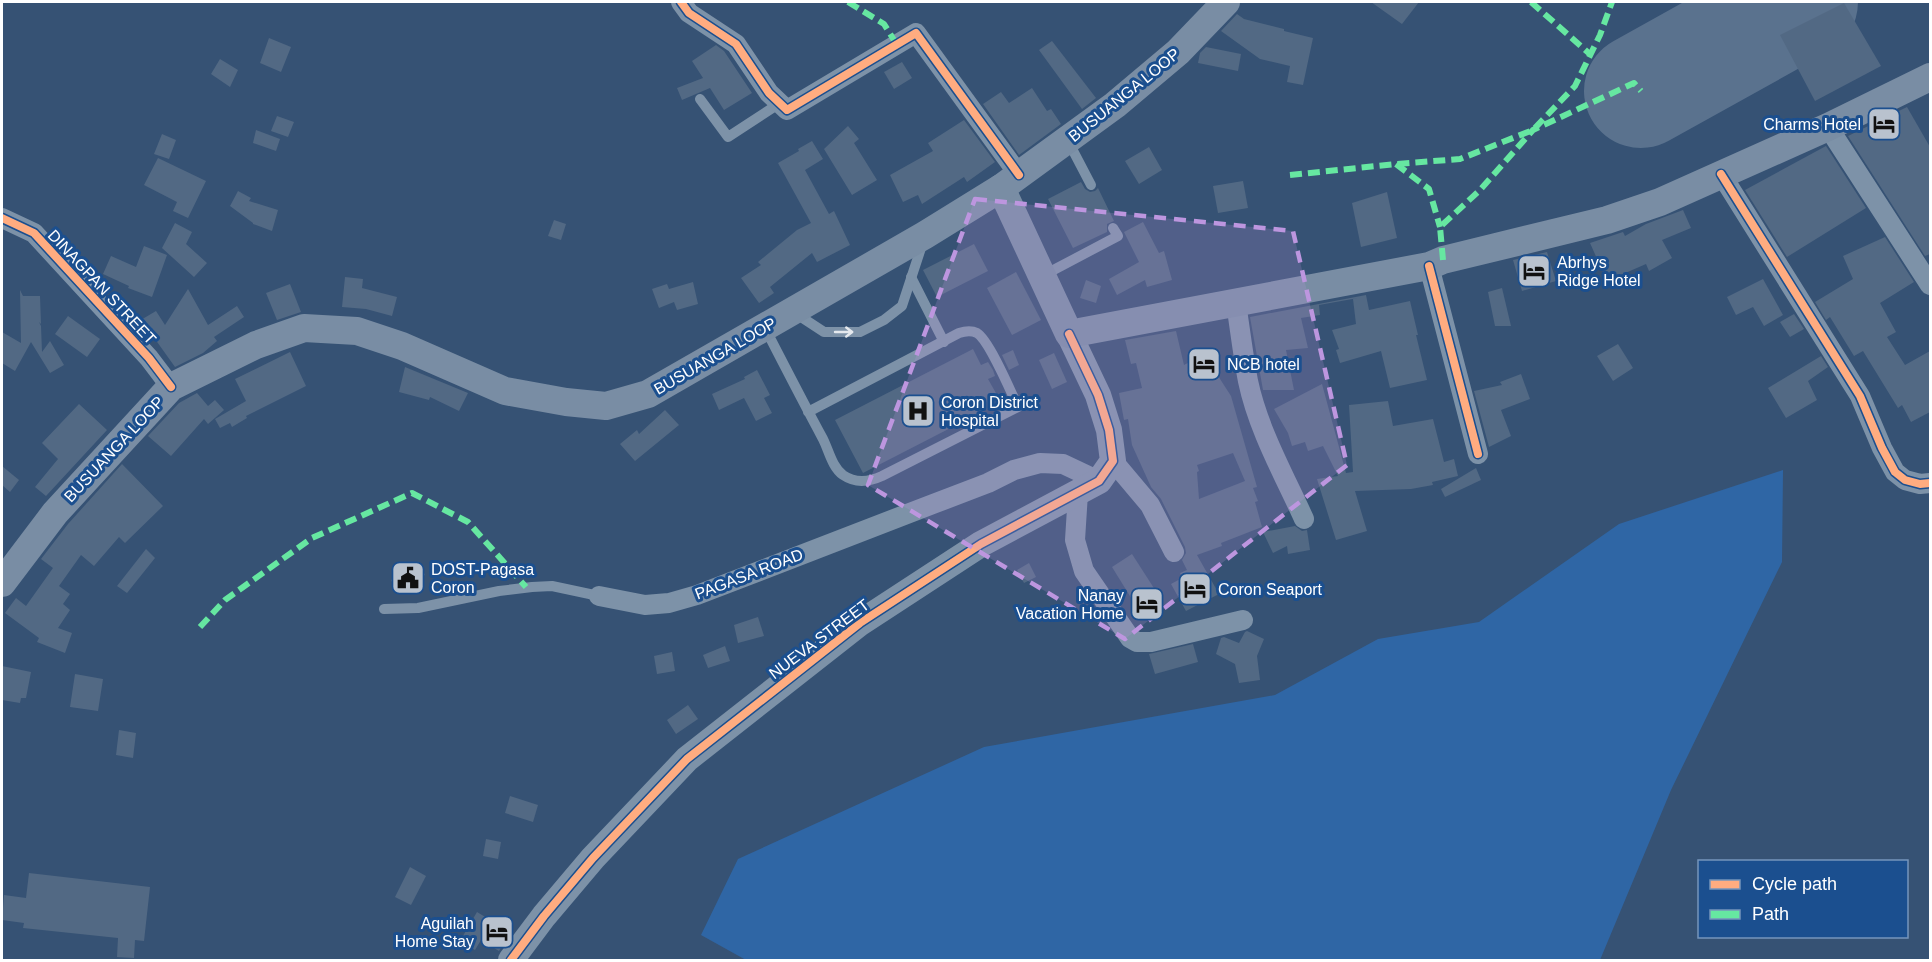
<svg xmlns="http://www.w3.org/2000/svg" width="1932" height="962" font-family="Helvetica,sans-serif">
  <rect width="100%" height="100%" fill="#365274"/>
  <polygon fill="#2f66a5" points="1783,470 1782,562 1671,790 1600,960 746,960 701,935 738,859 984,747 1275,695 1378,639 1479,622 1619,524"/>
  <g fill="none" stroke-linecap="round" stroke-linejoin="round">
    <polyline stroke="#5a728e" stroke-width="114" points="1641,91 1801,2"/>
  </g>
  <g fill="#526984" fill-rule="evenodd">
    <polygon points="1371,2 1419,2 1402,24"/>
    <polygon points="1844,3 1881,66 1815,101 1780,35"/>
    <polygon points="1237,14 1244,19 1284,29 1284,31 1313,38 1303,85 1287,82 1290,66 1260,59 1221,31"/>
    <polygon points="269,38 291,47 281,72 260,63"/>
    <polygon points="1052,41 1096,98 1082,109 1039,50"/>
    <polygon points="716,45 724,51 752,93 724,110 710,88 682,100 677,88 703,78 692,61"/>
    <polygon points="1206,47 1241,54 1238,71 1198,63 1200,53"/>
    <polygon points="220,59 238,70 230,87 211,74"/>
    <polygon points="902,62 912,78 894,89 884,72"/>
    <polygon points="1032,88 1047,111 1051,109 1061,124 1019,155 983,104 1001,92 1009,103"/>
    <polygon points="1907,107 1930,147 1930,254 1925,256 1848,136"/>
    <polygon points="277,116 294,122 288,137 271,131"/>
    <polygon points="964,120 995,162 967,182 964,177 922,204 918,195 903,202 890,175 933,151 928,143"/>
    <polygon points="848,126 859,139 854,143 877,180 852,195 824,149"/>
    <polygon points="256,130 280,139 276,151 253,143"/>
    <polygon points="162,134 176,140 169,159 154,154"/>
    <polygon points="812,141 823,159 805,170 829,214 834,211 850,245 817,262 812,253 770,287 774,293 759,303 741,278 761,265 758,262 797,230 811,223 778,163 799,151 798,149"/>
    <polygon points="1826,146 1866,208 1787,257 1745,190"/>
    <polygon points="1149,147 1162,170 1139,184 1125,161"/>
    <polygon points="158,158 206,181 188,218 173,211 177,202 144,185"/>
    <polygon points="1243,181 1248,208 1218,213 1213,186"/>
    <polygon points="1081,182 1085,189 1090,192 1095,191 1098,188 1114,221 1107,224 1107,232 1073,248 1048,199"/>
    <polygon points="238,191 251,198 249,201 278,210 272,231 253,224 253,223 230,206"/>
    <polygon points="1387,192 1397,238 1361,247 1352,203"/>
    <polygon points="1683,210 1691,228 1662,240 1672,258 1649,271 1646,264 1607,281 1590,243 1623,232 1625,236 1646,224"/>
    <polygon points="554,220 566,224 561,240 548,236"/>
    <polygon points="1143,222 1159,253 1164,251 1172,280 1147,287 1145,280 1117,295 1109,279 1139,262 1124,232"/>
    <polygon points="175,223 192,232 186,244 207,263 194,277 162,248"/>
    <polygon points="1885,237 1914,282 1880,303 1896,332 1887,337 1905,365 1930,351 1930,412 1911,422 1902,405 1898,408 1863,351 1854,356 1830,317 1826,320 1815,302 1853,279 1843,256"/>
    <polygon points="974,244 988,271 937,297 923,270"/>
    <polygon points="144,246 167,255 152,297 128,288 129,286 103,274 111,256 136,267"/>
    <polygon points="1547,252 1556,281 1522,291 1513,260"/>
    <polygon points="1016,272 1041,320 1012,335 987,288"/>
    <polygon points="345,277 363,279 362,288 397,297 392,316 366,309 342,307"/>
    <polygon points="1763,279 1783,315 1764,326 1753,307 1736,315 1727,297"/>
    <polygon points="1086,280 1101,286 1096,303 1080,298"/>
    <polygon points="693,282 698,304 677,310 674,302 659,308 652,289 667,284 669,289"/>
    <polygon points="290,284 301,312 277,320 266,293"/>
    <polygon points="1502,288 1511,326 1495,326 1488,292"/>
    <polygon points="188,289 208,325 237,306 244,317 214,337 217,341 203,353 175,367 150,332 144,335 134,324 156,311 165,325"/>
    <polygon points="20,290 23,296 40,296 41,324 39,322 41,326 42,352 50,341 64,365 50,373 31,342 15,371 2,363 2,332 21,343"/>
    <polygon points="1366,295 1369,310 1410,301 1418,335 1416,335 1427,380 1390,388 1381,351 1340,363 1336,350 1339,349 1332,330 1356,324 1353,299 1358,298 1319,305 1320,315 1301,318 1308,348 1286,350 1294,390 1263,390 1250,317"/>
    <polygon points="1794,314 1804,329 1790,337 1780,322"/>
    <polygon points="68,316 100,339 87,357 55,334"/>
    <path d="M1176 331 1184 365 1197 358 1204 370 1211 365 1231 396 1257 487 1253 488 1258 501 1255 502 1262 527 1221 543 1222 546 1197 555 1219 594 1186 611 1171 584 1182 578 1180 573 1187 570 1182 560 1186 553 1185 547 1161 499 1151 487 1132 445 1128 419 1124 420 1119 393 1142 388 1136 363 1131 364 1125 340ZM1233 453 1245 481 1199 499 1197 472 1199 471 1197 465Z"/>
    <polygon points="1618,344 1633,368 1613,381 1597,356"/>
    <polygon points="973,349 981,365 988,362 993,370 995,376 988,379 1001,402 863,473 835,420"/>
    <polygon points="1013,350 1019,365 1009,370 1002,355"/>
    <polygon points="290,352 306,386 246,416 247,418 232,427 230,423 220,428 215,419 246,401 235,379"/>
    <polygon points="1054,353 1067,382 1052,389 1039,360"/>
    <polygon points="1821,356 1828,367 1808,381 1817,400 1786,418 1768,388"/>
    <polygon points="405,367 468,393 459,411 430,397 429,400 399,392"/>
    <polygon points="757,370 770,395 764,398 772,413 756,421 744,398 719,410 712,394 745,379 744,377"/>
    <polygon points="1521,374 1530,399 1501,410 1511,436 1489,447 1474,391 1502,385 1500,382"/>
    <polygon points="1322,384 1346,473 1353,472 1349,405 1388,401 1393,426 1433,419 1444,462 1454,459 1458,476 1432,482 1433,485 1411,489 1355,491 1367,531 1336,540 1317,479 1338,476 1323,446 1308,451 1305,442 1292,446 1288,433 1274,409"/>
    <polygon points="197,393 208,406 215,400 224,410 208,424 204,419 171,456 148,436 179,403"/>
    <polygon points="79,404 107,430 46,496 35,487 58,459 42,443"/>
    <polygon points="665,410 679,425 635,461 620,444 637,430 639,434"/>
    <polygon points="122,464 163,506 125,543 119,537 94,566 81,555 59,586 70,594 63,604 70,610 58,628 72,633 65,653 37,642 39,638 5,613 16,598 26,606 53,568 41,559 68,524"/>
    <polygon points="2,466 19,480 10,492 2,485"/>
    <polygon points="1476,468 1481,480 1445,497 1441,489"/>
    <polygon points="1295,526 1302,531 1307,530 1310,550 1288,554 1287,546 1273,553 1263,532"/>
    <polygon points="146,549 155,558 127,593 117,586"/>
    <polygon points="1132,554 1159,596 1138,609 1112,567"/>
    <polygon points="401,562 425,574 415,593 391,581"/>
    <polygon points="1029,563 1036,577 1024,583 1017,570"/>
    <polygon points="758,617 764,636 738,643 734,625"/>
    <polygon points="1247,631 1264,639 1257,656 1260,680 1239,683 1235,664 1216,654 1221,638 1224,637 1239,643 1245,632"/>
    <polygon points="1193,644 1198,662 1155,674 1149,654"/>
    <polygon points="725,646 730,661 708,668 703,655"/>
    <polygon points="672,652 675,671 657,674 654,656"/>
    <polygon points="2,666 31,672 26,698 21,698 20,703 2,700"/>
    <polygon points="75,674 103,679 98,711 70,707"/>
    <polygon points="688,705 698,719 676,734 667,720"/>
    <polygon points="119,730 136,733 133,758 116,755"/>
    <polygon points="510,796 538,805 533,822 505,813"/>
    <polygon points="486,839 501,842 498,859 483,856"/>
    <polygon points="410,867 426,876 411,905 395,897"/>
    <polygon points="29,873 150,887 144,941 135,940 134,958 117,957 118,938 23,928 24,923 2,920 4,895 26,898"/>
    <polygon points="477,912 510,932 499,951 481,940 475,950 460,941"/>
  </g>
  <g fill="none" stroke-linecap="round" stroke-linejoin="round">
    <g stroke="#7d92a8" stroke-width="10">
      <polyline points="700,99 728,137 780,103"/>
      <polyline points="1068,141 1091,185"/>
      <polyline points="1044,275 1118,236 1113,228"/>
      <polyline points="911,277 944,342"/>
      <polyline points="795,313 824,332 860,332 884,320 902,306 923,242"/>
      <path d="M765 328C784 365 803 402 823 439 829 451 832 467 843 475 856 484 869 482 882 476L1018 407C1011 392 989 340 977 333 971 330 965 331 959 333L808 412"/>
      <polyline points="384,609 418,608 499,591 532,587 552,586 599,596"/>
    </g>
    <g stroke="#7d92a8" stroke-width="20">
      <polyline points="681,2 689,13 736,44 769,93 787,110 916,33 1019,175"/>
      <polyline points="1828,127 1930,285"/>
      <polyline points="1721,174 1860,396 1882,448 1895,472 1905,480 1920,484 1930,483"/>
      <polyline points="2,218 34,233 149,358 171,387"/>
      <polyline points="1429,266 1478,454"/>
      <path d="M1236 303C1240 329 1243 355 1248 381 1258 429 1284 475 1304 519"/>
      <polyline points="1113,461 1150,505 1174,552"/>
      <polyline points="1078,493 1075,540 1084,571 1130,638 1137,642 1151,642 1243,620"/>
      <polyline points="599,596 645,605 669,603 697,595 933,504 988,483 1014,470 1040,463 1063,464 1099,481"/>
    </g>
    <polyline stroke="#7d92a8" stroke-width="26" points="511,960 544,916 593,858 687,759 860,623 981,544 1099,481 1113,461 1109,430 1098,395 1069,334"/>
    <g stroke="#798da4" stroke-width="28">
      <polyline points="1001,188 1069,334 1429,266 1443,260 1607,220 1660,202 1828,127 1930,77"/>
      <polyline points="2,583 55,513 171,387 256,345 304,328 357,331 402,346 505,391 566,402 606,406 648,394 925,235 1001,188 1115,105 1178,52 1226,2"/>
    </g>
    <g stroke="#66e7a1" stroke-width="6" stroke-dasharray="12 6" stroke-linecap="butt">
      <polyline points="848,2 884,24 897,45"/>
      <polyline points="1531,2 1591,55"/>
      <polyline points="1396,164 1429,189 1440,227"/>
      <polyline points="1290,175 1396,164 1460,159 1533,130 1575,86 1600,35 1612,2"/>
      <polyline points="1443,260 1440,227 1480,190 1533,130 1634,83 1641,91"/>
      <polyline points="200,627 225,600 312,538 412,493 468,522 526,587"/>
    </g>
    <defs>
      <g id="cycleway">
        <polyline points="681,2 689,13 736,44 769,93 787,110 916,33 1019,175"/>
        <polyline points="1721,174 1860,396 1882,448 1895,472 1905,480 1920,484 1930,483"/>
        <polyline points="2,218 34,233 149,358 171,387"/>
        <polyline points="1429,266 1478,454"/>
        <polyline points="511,960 544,916 593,858 687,759 860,623 981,544 1099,481 1113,461 1109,430 1098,395 1069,334"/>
      </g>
    </defs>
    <use href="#cycleway" stroke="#1b4f8f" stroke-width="11"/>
    <use href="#cycleway" stroke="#ffac80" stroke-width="8"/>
  </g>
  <defs><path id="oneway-shaft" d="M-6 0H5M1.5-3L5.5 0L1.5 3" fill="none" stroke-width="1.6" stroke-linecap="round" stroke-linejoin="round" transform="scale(1.5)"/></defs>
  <use stroke="#e5e9ee" href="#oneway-shaft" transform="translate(844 332)"/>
  <path fill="#bd96df" fill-opacity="0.2" stroke="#bd96df" stroke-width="4.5" stroke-dasharray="12 8" stroke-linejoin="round" d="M975 199 1293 231 1347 465 1125 639 868 485Z"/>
  <defs>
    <symbol id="hotel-square" viewBox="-11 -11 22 22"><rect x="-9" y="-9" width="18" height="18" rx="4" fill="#b9c2ce" stroke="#1b4f8f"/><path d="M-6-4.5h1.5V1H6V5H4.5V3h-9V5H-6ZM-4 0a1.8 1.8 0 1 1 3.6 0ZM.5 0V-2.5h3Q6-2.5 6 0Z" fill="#111"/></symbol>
    <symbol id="hospital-square" viewBox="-11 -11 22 22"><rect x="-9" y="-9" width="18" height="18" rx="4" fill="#b9c2ce" stroke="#1b4f8f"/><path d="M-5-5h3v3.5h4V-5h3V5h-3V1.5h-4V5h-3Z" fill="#111"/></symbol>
    <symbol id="civic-square" viewBox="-11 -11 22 22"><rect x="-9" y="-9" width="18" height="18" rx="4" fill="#b9c2ce" stroke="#1b4f8f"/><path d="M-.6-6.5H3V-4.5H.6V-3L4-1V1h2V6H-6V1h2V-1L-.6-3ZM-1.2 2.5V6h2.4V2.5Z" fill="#111"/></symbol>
  </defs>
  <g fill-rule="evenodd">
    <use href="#hotel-square" x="1865" y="105" width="38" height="38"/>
    <use href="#hotel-square" x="1515" y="252" width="38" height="38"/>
    <use href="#hotel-square" x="1185" y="345" width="38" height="38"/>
    <use href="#hospital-square" x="899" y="392" width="38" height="38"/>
    <use href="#civic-square" x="389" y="559" width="38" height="38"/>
    <use href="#hotel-square" x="1176" y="570" width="38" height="38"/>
    <use href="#hotel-square" x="1128" y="585" width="38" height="38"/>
    <use href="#hotel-square" x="478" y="913" width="38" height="38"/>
  </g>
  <g text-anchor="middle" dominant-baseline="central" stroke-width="6" stroke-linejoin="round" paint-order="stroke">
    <g font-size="16" fill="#fff" stroke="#1b4f8f">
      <text transform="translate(1124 95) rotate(-39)">BUSUANGA LOOP</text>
      <text transform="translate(102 287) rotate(47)">DINAGPAN STREET</text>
      <text transform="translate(715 356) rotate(-30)">BUSUANGA LOOP</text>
      <text transform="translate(114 449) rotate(-47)">BUSUANGA LOOP</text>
      <text transform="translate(749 574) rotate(-21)">PAGASA ROAD</text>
      <text transform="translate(819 639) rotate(-37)">NUEVA STREET</text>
    </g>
    <g font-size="16" fill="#fff" stroke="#1b4f8f" text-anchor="start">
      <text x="1861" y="124" text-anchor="end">Charms Hotel</text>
      <text x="1557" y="262">Abrhys<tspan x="1557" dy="18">Ridge Hotel</tspan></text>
      <text x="1227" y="364">NCB hotel</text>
      <text x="941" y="402">Coron District<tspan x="941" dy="18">Hospital</tspan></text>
      <text x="431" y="569">DOST-Pagasa<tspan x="431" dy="18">Coron</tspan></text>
      <text x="1218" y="589">Coron Seaport</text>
      <text x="1124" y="595" text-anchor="end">Nanay<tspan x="1124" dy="18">Vacation Home</tspan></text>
      <text x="474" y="923" text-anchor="end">Aguilah<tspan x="474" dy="18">Home Stay</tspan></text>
    </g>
  </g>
  <rect width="1932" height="962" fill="none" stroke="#ffffff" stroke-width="6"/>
  <rect x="1698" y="860" width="210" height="78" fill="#1b4f8f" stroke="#7695bc" stroke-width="1.5"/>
  <rect x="1710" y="880" width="30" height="9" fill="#ffac80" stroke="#7695bc" stroke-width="1.5"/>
  <text x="1752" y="890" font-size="18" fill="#ffffff">Cycle path</text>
  <rect x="1710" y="910" width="30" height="9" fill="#66e7a1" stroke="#7695bc" stroke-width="1.5"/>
  <text x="1752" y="920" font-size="18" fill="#ffffff">Path</text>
</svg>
